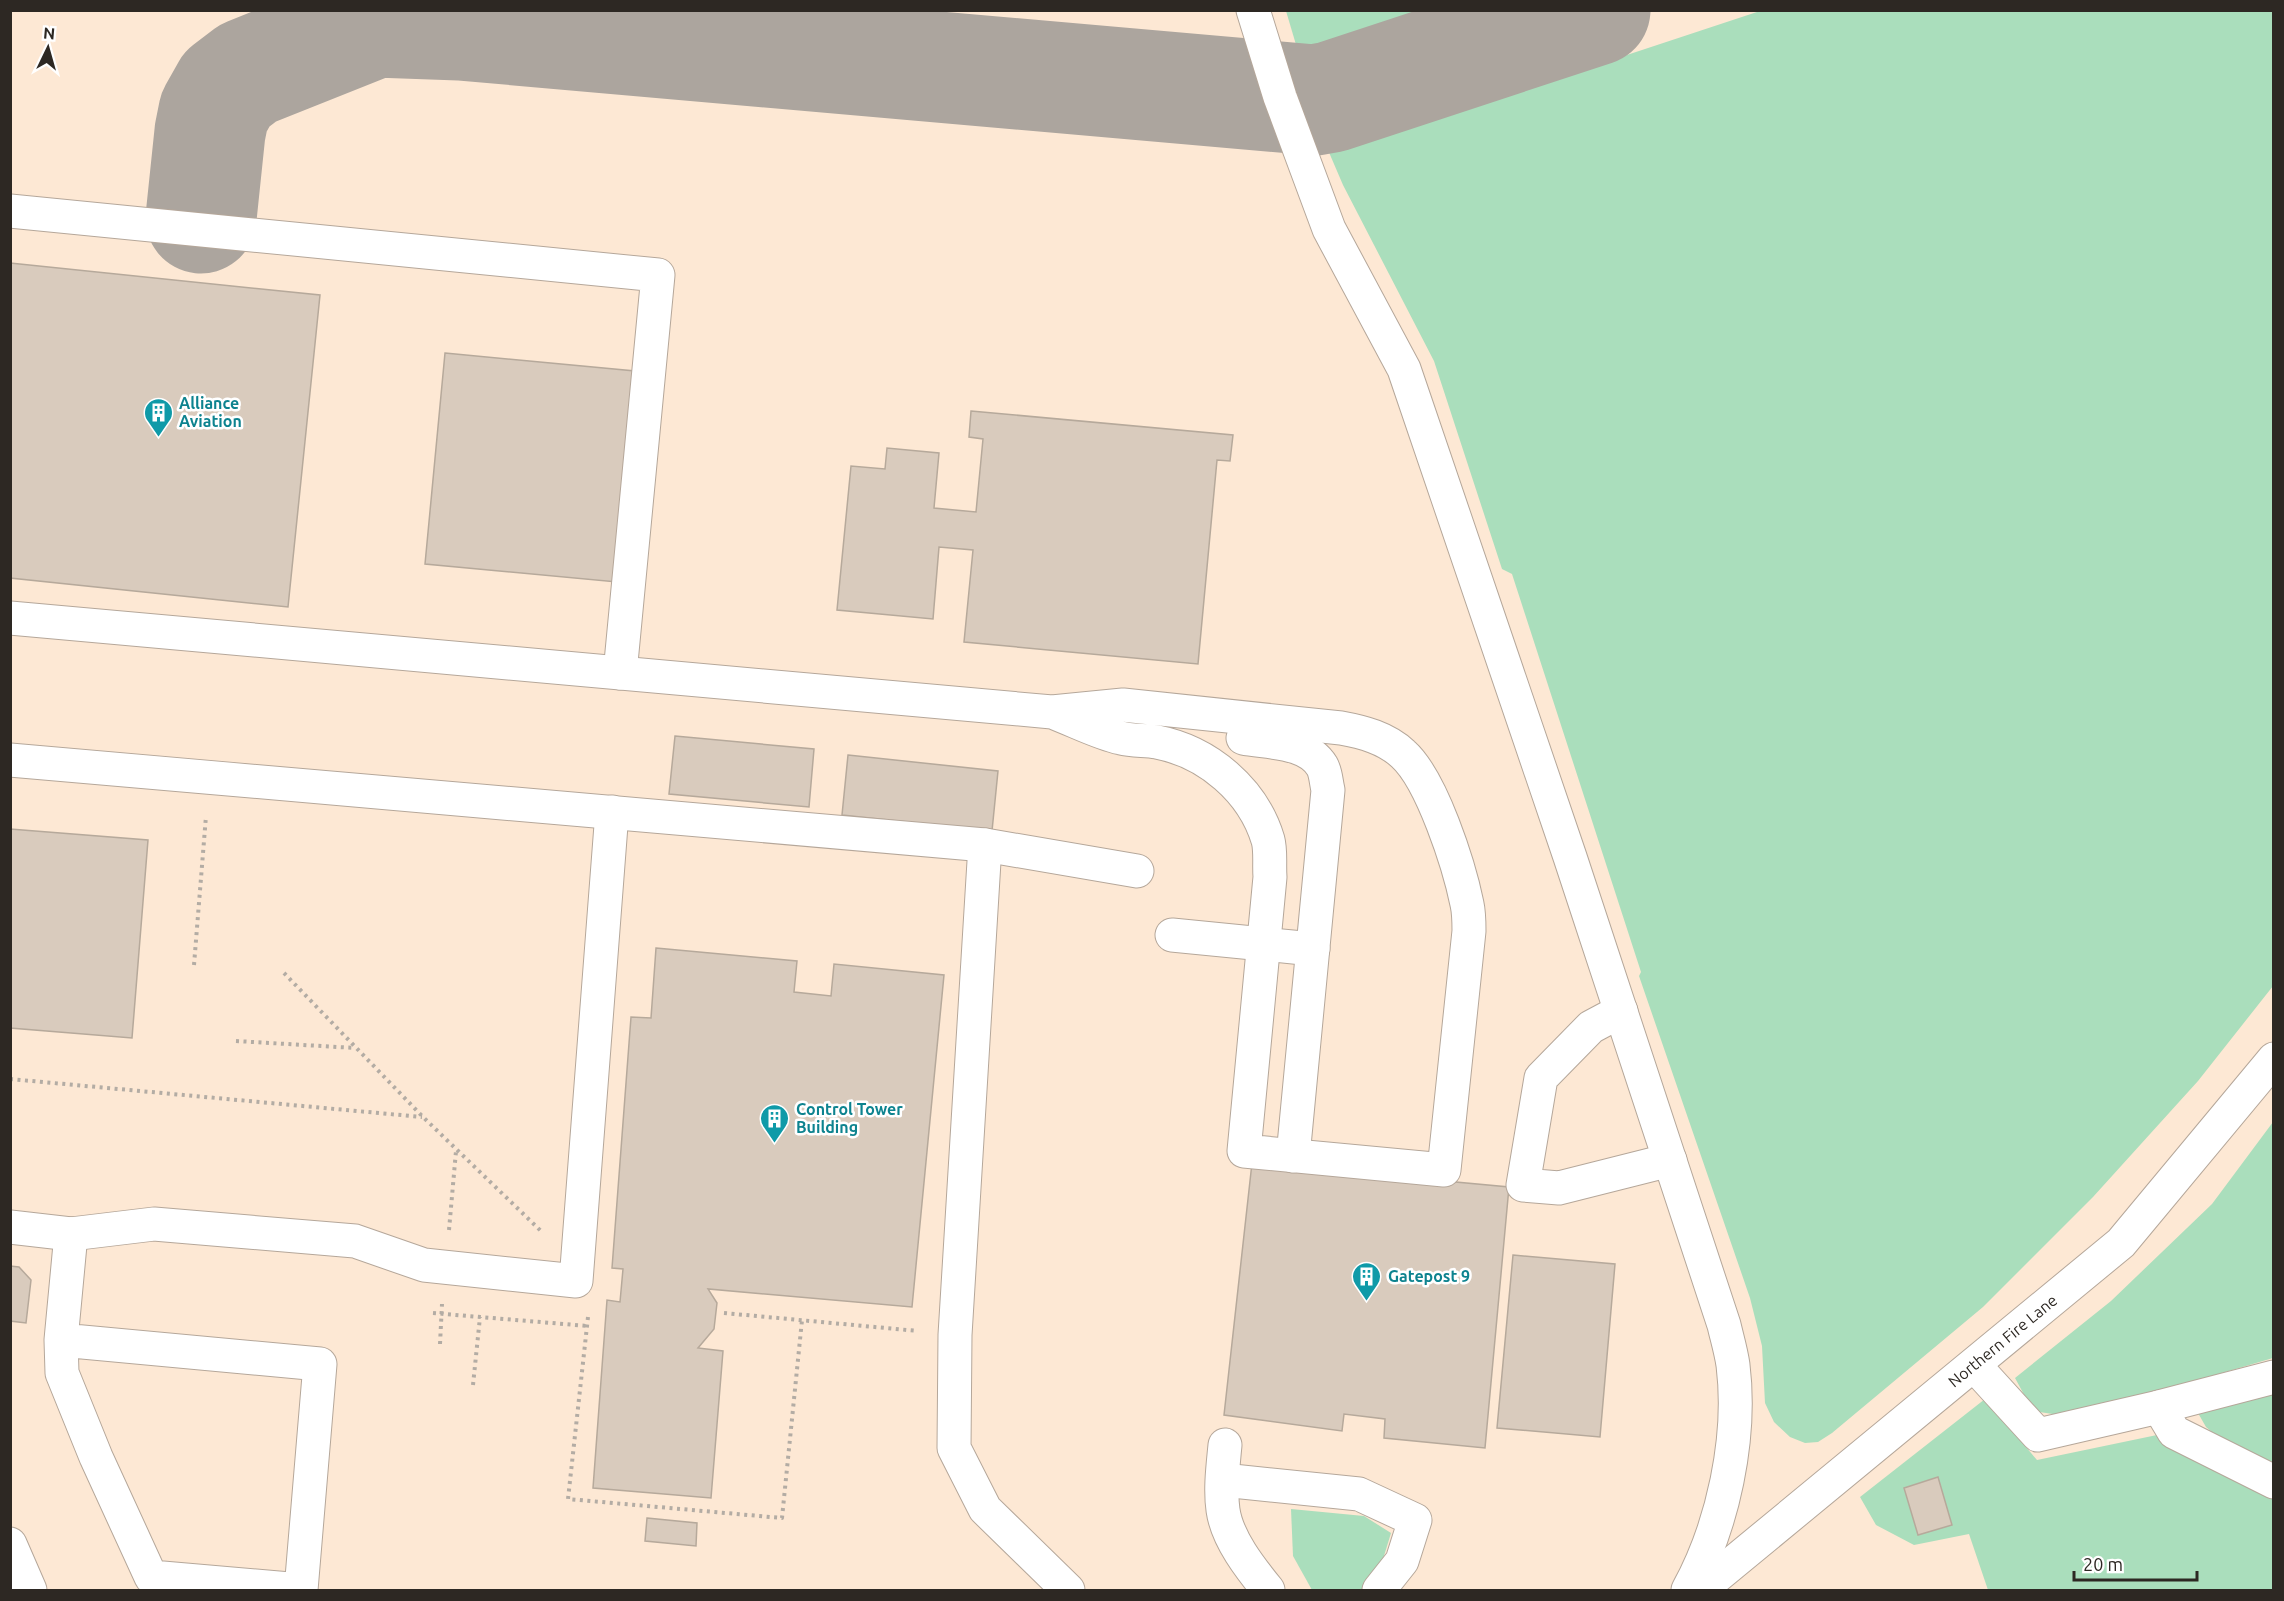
<svg xmlns="http://www.w3.org/2000/svg" width="2284" height="1601" font-family="Ubuntu,sans-serif">
  <rect width="100%" height="100%" fill="#fef6ed"/>
  <rect fill="#fde8d4" x="11" y="11" width="2262" height="1579"/>
  <g fill="#aadebc">
    <polygon points="1286,11 1286,10 1460,11 1392,33 1297,48"/>
    <polygon points="1760,11 2274,11 2273,986 2198,1081 2093,1197 1983,1307 1832,1433 1818,1442 1805,1443 1790,1437 1774,1422 1765,1403 1762,1346 1750,1298 1639,976 1641,972 1512,574 1502,569 1434,361 1343,185 1328,150 1336,150 1360,143"/>
    <polygon points="2273,1122 2273,1358 2086,1413 2059,1415 2033,1411 2015,1378 2111,1301 2212,1204"/>
    <polygon points="2273,1387 2273,1468 2227,1445 2206,1427 2194,1406"/>
    <polygon points="1985,1399 2037,1460 2157,1435 2273,1495 2273,1590 1988,1590 1969,1534 1914,1545 1876,1525 1860,1497"/>
    <polygon points="1291,1509 1364,1516 1391,1533 1380,1569 1366,1590 1312,1590 1293,1556"/>
  </g>
  <g fill="none" stroke-linecap="round" stroke-linejoin="round">
    <polyline stroke="#aca59e" stroke-width="111" points="201,218 210,132 214,112 227,89 248,73 376,22 460,25 1314,100 1331,97 1595,10"/>
  </g>
  <g fill="#d9cbbd" stroke="#b6a99b" stroke-width="1.5">
    <polygon points="10,263 320,295 288,607 10,578"/>
    <polygon points="445,353 635,371 617,582 425,564"/>
    <polygon points="971,411 1233,435 1230,461 1217,460 1198,664 964,642 973,550 939,547 933,619 837,610 851,466 885,469 887,448 939,453 934,508 976,512 983,439 969,437"/>
    <polygon points="675,736 814,749 809,807 669,794"/>
    <polygon points="848,755 998,771 992,831 842,815"/>
    <polygon points="10,829 148,840 132,1038 10,1028"/>
    <polygon points="656,948 797,961 794,992 831,996 834,964 944,975 912,1307 708,1289 717,1303 714,1329 698,1348 723,1351 711,1498 593,1488 607,1300 620,1302 623,1269 612,1268 631,1017 651,1018"/>
    <polygon points="1252,1163 1509,1187 1485,1448 1384,1438 1385,1419 1344,1414 1342,1431 1224,1415"/>
    <polygon points="1513,1255 1615,1264 1600,1437 1497,1428"/>
    <polygon points="10,1266 19,1267 31,1280 26,1323 10,1321"/>
    <polygon points="1938,1477 1952,1525 1918,1535 1904,1488"/>
    <polygon points="647,1518 697,1523 696,1546 645,1541"/>
  </g>
  <g fill="none" stroke-linecap="round" stroke-linejoin="round">
    <defs>
      <g id="minor">
        <path d="M1253 10 1280 97 1329 229 1404 369 1570 857 1724 1325C1727 1338 1731 1351 1733 1365 1742 1438 1723 1526 1688 1590"/>
        <polyline points="10,211 658,275 620,673"/>
        <path d="M10 618 1052 712 1123 705 1341 728C1363 732 1386 738 1403 754 1432 780 1459 865 1467 904 1469 913 1469 922 1469 931L1444 1170 1244 1151 1270 877C1269 865 1271 851 1268 840 1253 790 1208 752 1157 742 1145 740 1133 741 1121 738 1098 733 1074 720 1052 712"/>
        <path d="M1243 738C1269 743 1307 741 1322 766 1326 773 1326 782 1328 790L1293 1156"/>
        <polyline points="10,760 985,845 1137,871"/>
        <polyline points="985,845 955,1335 954,1448 985,1509 1068,1590"/>
        <polyline points="1172,935 1313,949"/>
        <polyline points="1621,1011 1591,1027 1541,1078 1523,1185 1559,1188 1670,1160"/>
        <polyline points="10,1227 71,1234 154,1224 355,1241 424,1265 576,1281 612,812"/>
        <polyline points="61,1340 320,1364 301,1590 151,1577 96,1457 62,1373 61,1340 71,1234"/>
        <polyline points="1974,1365 2038,1435 2159,1407 2274,1377"/>
        <polyline points="2159,1407 2174,1432 2274,1482"/>
        <path d="M1225 1445C1223 1466 1220 1489 1223 1510 1227 1539 1251 1569 1268 1590"/>
        <polyline points="1223,1480 1359,1494 1415,1520 1402,1561 1379,1590"/>
        <polyline points="10,1544 30,1590"/>
        <path id="s1" d="M1700 1590 2121 1243 2274 1059"/>
      </g>
    </defs>
    <use href="#minor" stroke="#b5a79a" stroke-width="35"/>
    <g stroke="#b3aca4" stroke-width="4" stroke-dasharray="3 4.5" stroke-linecap="butt">
      <polyline points="194,965 206,816"/>
      <polyline points="284,973 423,1117 541,1231"/>
      <polyline points="236,1041 355,1048"/>
      <polyline points="10,1079 422,1117"/>
      <polyline points="449,1230 456,1151"/>
      <polyline points="433,1313 587,1326"/>
      <polyline points="724,1313 918,1331"/>
      <polyline points="588,1317 568,1499 782,1518 802,1320"/>
      <polyline points="440,1344 442,1304"/>
      <polyline points="473,1385 480,1317"/>
    </g>
    <use href="#minor" stroke="#fff" stroke-width="33"/>
  </g>
  <defs>
    <symbol id="building-pin" viewBox="-11 -11 22 30"><path d="M0 17L-7.5 6A9.5 9.5 0 1 1 7.5 6Z" fill="#0f9aa8" stroke="#fff"/><path d="M-4-6H4V6H1V3H-1V6H-4ZM-2.5-4.3h1.7v1.8h-1.7ZM.8-4.3h1.7v1.8H.8ZM-2.5-1h1.7V.8h-1.7ZM.8-1h1.7V.8H.8Z" fill="#fff"/></symbol>
  </defs>
  <g fill-rule="evenodd">
    <use href="#building-pin" x="142" y="396" width="33" height="45"/>
    <use href="#building-pin" x="758" y="1102" width="33" height="45"/>
    <use href="#building-pin" x="1350" y="1260" width="33" height="45"/>
  </g>
  <g text-anchor="middle" dominant-baseline="central" stroke-width="5" stroke-linejoin="round" paint-order="stroke">
    <g font-size="16" font-weight="bold" fill="#0d838f" stroke="#fff" text-anchor="start">
      <text x="179" y="403">Alliance<tspan x="179" dy="18">Aviation</tspan></text>
      <text x="796" y="1109">Control Tower<tspan x="796" dy="18">Building</tspan></text>
      <text x="1388" y="1276">Gatepost 9</text>
    </g>
    <g font-size="16" fill="#2d2823" stroke="#fff">
      <text stroke="none"><textPath href="#s1" startOffset="392">Northern Fire Lane</textPath></text>
    </g>
  </g>
  <rect width="2284" height="1601" fill="none" stroke="#2d2823" stroke-width="24"/>
  <g transform="translate(48 48) rotate(5)" stroke="#ffffff" stroke-width="4.5" paint-order="stroke">
  <path d="M0-4.5L10 22L0 15L-10 22Z" fill="#2d2823"/>
  <text y="-9" font-size="16" font-weight="bold" text-anchor="middle" fill="#2d2823">N</text>
  </g>
  <path d="M2074 1571v9h123v-9" fill="none" stroke="#2d2823" stroke-width="3"/>
  <text x="2083" y="1571" font-size="18" fill="#2d2823" stroke="#ffffff" stroke-width="4.5" paint-order="stroke">20 m</text>
</svg>
